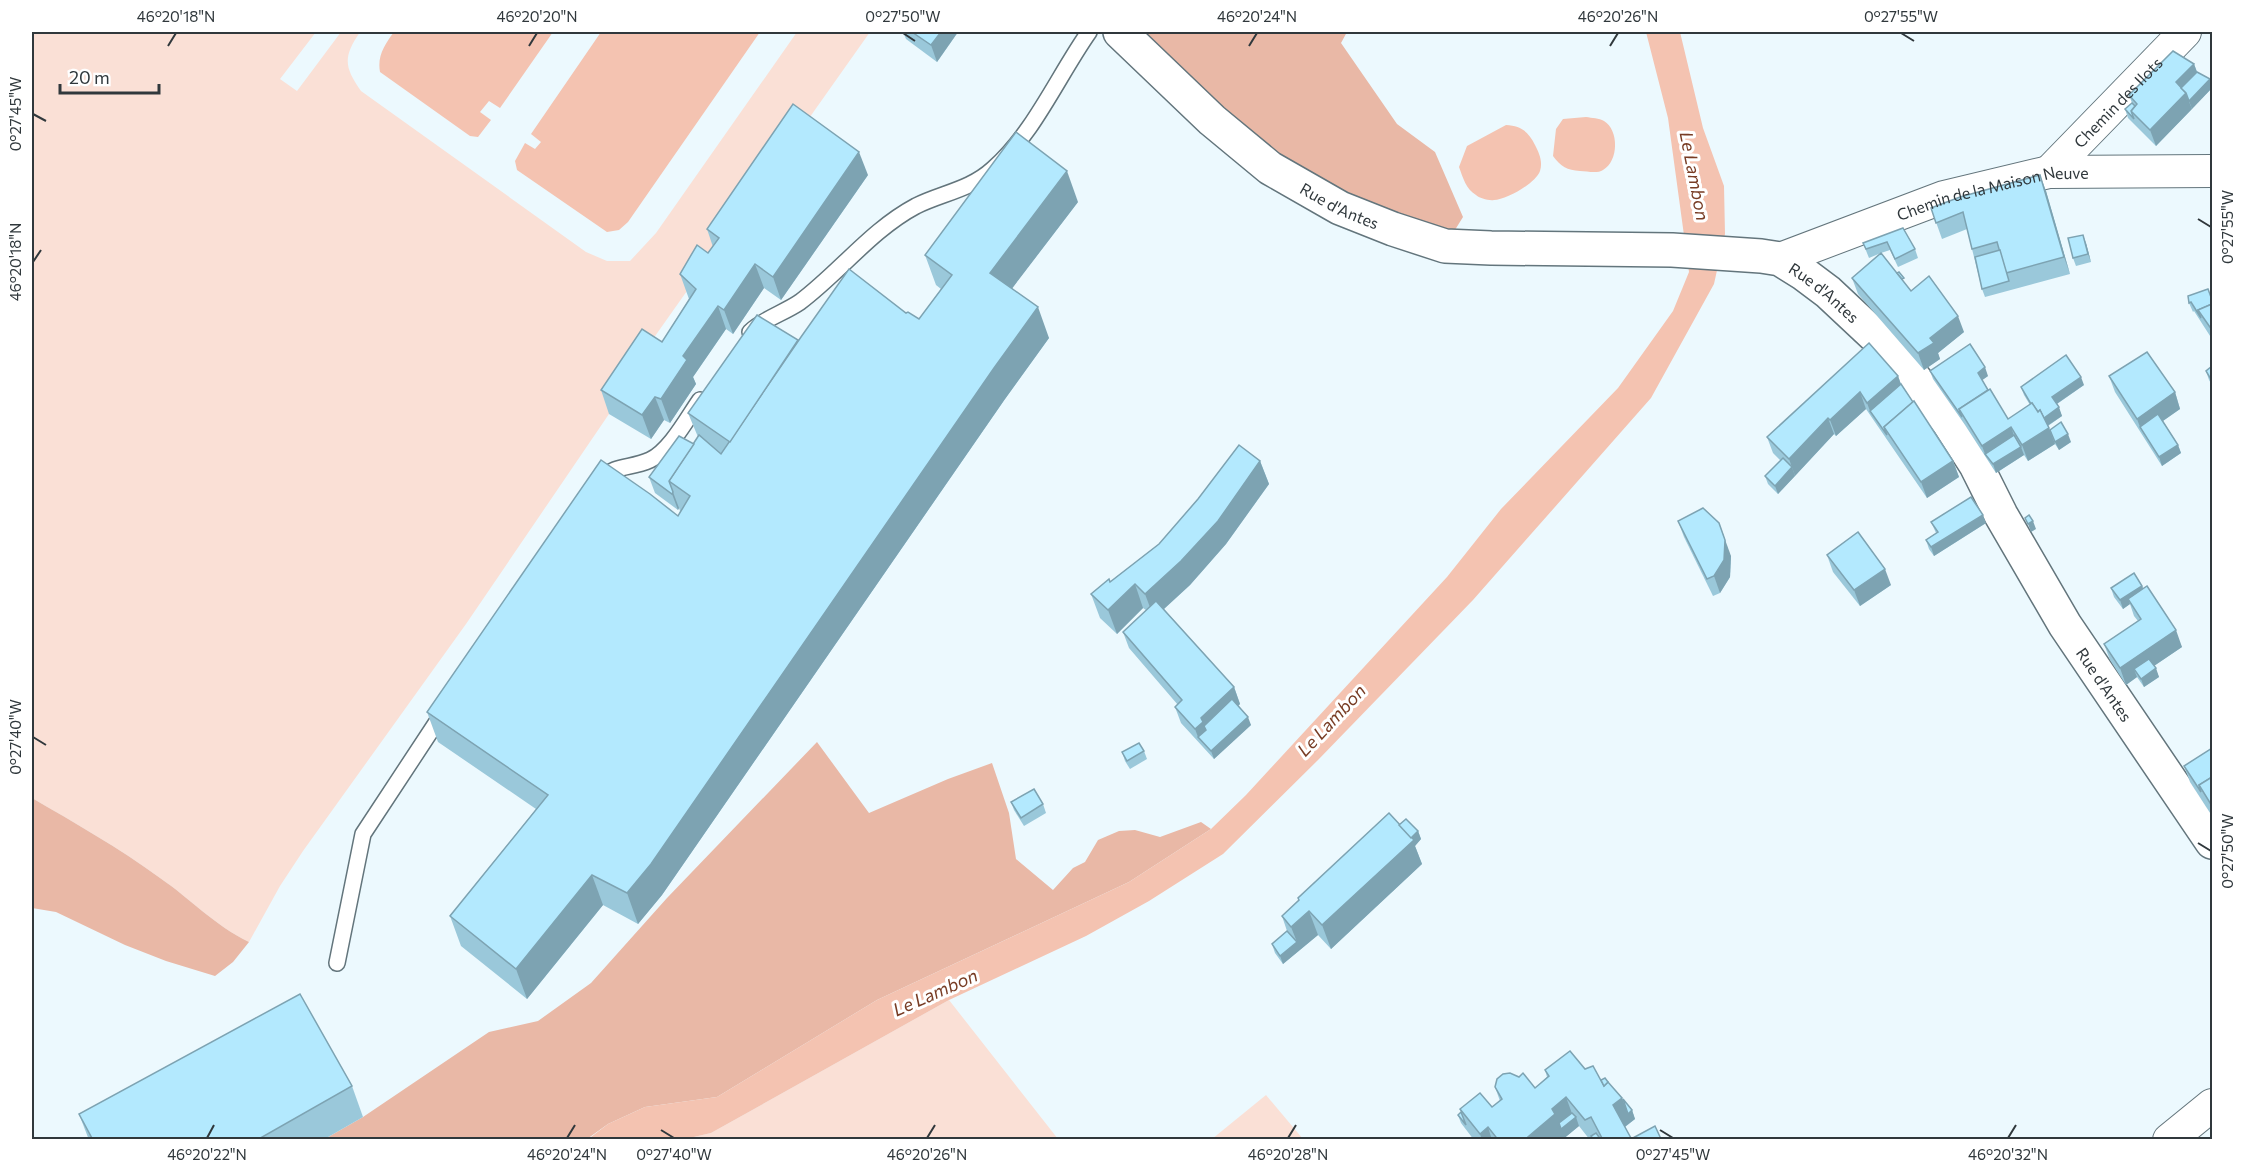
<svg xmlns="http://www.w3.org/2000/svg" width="2244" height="1171" font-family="Commissioner,sans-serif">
  <rect width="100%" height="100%" fill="#ecf9fe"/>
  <g fill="#fae0d6">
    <path d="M32 32H316L280 79 297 91 341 32H360C343 57 344 67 361 91L586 252 607 261H630L656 233 797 32H870L653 339 609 414 466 624 303 851 280 886 249 942C214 925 192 900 160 878 119 848 75 823 32 798Z"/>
    <polygon points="949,1000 1058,1139 681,1140 711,1133"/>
    <polygon points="1266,1095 1303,1139 1212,1139"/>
  </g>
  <g fill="#e9b8a6">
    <polygon points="1120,32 1347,32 1341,43 1397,124 1435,152 1463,217 1445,246 1340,208"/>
    <polygon points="817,742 869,813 948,779 992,763 1009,813 1016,859 1053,890 1073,868 1085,862 1098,840 1119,831 1135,830 1160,837 1201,822 1211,829 1129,882 877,1000 717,1097 645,1107 608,1124 587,1139 323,1140 363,1117 489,1032 538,1021 591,983 667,898"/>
    <path d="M32 798C75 823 119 848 160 878 192 900 214 925 249 942L233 962 215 976 166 961 125 945 56 912 32 908Z"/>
  </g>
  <g fill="#f4c3b1">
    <path d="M394 32H553L500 108 489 101 480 112 491 120 478 137 470 136 380 72C377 56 385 44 394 32Z"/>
    <polygon points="601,32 760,32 628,222 619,230 607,232 517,170 515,161 525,143 535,149 541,142 531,134"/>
    <polygon points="1646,32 1680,32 1703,128 1724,186 1725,234 1714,284 1651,398 1473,600 1318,760 1223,854 1149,901 1086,936 949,1000 711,1133 681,1140 587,1140 608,1124 645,1107 717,1097 877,1000 1129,882 1211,829 1246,795 1447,577 1501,509 1618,388 1673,311 1689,272 1668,118"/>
    <path d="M1586 117C1592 118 1599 118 1604 121 1619 130 1619 161 1603 170 1597 174 1587 171 1580 171 1567 170 1561 167 1553 156L1556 129 1563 119Z"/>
    <path d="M1506 125C1521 126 1528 131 1535 145 1539 153 1543 161 1540 171 1536 183 1506 200 1494 200 1489 201 1479 198 1476 195 1466 189 1463 178 1459 167L1467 146Z"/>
  </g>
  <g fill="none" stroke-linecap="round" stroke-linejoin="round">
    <defs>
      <g id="service">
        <path d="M750 332C763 319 784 313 800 302 840 272 871 230 916 206 942 193 970 190 993 169 1034 133 1058 76 1089 32"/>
        <path d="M599 479C618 464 630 469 650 460 670 451 688 417 700 400"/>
        <polyline points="337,963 363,834 444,711"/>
      </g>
      <g id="minor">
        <path id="s1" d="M2049 172 2185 32"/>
        <path id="s2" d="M1780 259 1944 197 2049 172 2212 171"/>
        <polyline points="2169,1140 2212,1105"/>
      </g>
      <g id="tertiary">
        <path id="s3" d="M1120 32 1212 120 1270 168 1340 208 1393 229 1445 246 1491 248 1672 250 1761 256 1780 259 1804 274 1828 292 1891 351 1920 385 1949 423 1976 465 2001 515 2065 625 2212 842"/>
      </g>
    </defs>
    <use href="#service" stroke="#63757c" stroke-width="18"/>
    <use href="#minor" stroke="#63757c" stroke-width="34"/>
    <use href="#tertiary" stroke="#63757c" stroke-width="36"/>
    <use href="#service" stroke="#fff" stroke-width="15"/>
    <use href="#minor" stroke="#fff" stroke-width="32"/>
    <use href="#tertiary" stroke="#fff" stroke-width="33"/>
  </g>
  <g fill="#9ac8da">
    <polygon points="903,32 958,32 937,62 906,39"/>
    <polygon points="2194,64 2197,72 2210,79 2212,84 2212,88 2156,146 2128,118 2125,109 2132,103 2129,95"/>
    <polygon points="868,175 781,300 764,288 733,334 726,329 693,377 696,384 670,423 664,420 651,439 609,414 601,390 662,342 689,299 680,274 708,253 713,247 707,229"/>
    <polygon points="2046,191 2070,274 1985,297 1982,289 1967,229 1942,239 1931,208"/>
    <polygon points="1078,202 1012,288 1049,338 1005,399 662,895 638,924 603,905 527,999 461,946 450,916 536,809 438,742 427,712 678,516 680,511 679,508 678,510 655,493 649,477 694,444 698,437 688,413 798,340 906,313 919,319 941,289 936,285 925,255"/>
    <polygon points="1903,228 1915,249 1918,258 1898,267 1890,250 1881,253 1911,291 1964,332 1938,353 1940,359 1924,370 1858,294 1852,278 1881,253 1869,258 1863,243"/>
    <polygon points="2086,243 2091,262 2076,266 2073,258"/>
    <polygon points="2212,300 2212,339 2194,311 2193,312 2189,303"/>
    <polygon points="2212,366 2212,385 2209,380 2206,371"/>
    <polygon points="1930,371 1988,376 1982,380 2008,419 2030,405 2024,395 2021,387 2084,385 2057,404 2062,416 2048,426 2050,430 2071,442 2059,450 2055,444 2028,461 2024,455 1996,473 1965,425 1933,379"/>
    <polygon points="1898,376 1901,384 1953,461 1959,477 1927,498 1866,409 1836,436 1834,434 1778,494 1768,484 1765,476 1781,461 1773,453 1767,437"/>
    <polygon points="2109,376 2175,392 2180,409 2163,421 2178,445 2181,453 2162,466 2115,392"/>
    <polygon points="1260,461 1269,484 1226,544 1190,585 1164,609 1234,687 1240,704 1238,706 1251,725 1214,759 1181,723 1175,707 1178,705 1129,648 1123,632 1146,610 1143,608 1117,634 1100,618 1091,594 1110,582 1159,544"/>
    <polygon points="1678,521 1731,556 1730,577 1720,593 1713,596 1684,537"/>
    <polygon points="1931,522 1986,523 1934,556 1929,549 1926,540 1936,533"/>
    <polygon points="1827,555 1891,585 1860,606 1833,572"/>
    <polygon points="2142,586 2182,647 2154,666 2159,677 2144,687 2137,677 2126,685 2110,660 2104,644 2138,621 2134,616 2130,604 2123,609 2114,597 2111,588"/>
    <polygon points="2212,748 2212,816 2190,782 2184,766"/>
    <polygon points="1144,751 1147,759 1130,769 1125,761 1122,752"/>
    <polygon points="1011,802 1043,804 1046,813 1024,826 1014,810"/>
    <polygon points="1399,825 1418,831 1421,839 1415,846 1422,864 1331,949 1318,935 1283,964 1275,953 1272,944 1287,931 1282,916 1299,900 1298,898"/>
    <polygon points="1585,1069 1601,1080 1622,1098 1632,1110 1635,1119 1625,1127 1631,1139 1660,1140 1590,1140 1579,1126 1562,1140 1474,1140 1461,1123 1458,1115 1461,1112 1460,1109 1492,1107 1500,1101 1495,1087 1535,1088 1547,1077 1545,1070"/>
    <polygon points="352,1086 363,1117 323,1140 89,1140 79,1114"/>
  </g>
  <g fill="#7da3b2">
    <polygon points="941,32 958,32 937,62 931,45"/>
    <polygon points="2194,64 2200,80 2186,94 2192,109 2156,146 2150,130 2176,82"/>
    <polygon points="2210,79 2212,84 2212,88 2192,109 2189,101"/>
    <polygon points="859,152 868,175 781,300 773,277"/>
    <polygon points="1067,171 1078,202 1001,303 990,273"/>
    <polygon points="2040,175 2046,191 2070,274 2064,257"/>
    <polygon points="2083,235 2086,243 2091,262 2088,254"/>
    <polygon points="755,264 764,288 733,334 724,310"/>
    <polygon points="718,306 726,329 693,377 696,384 670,423 661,399 683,356"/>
    <polygon points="1038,307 1049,338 1005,399 662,895 638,924 627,893 994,368"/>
    <polygon points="1958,316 1964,332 1938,353 1940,359 1924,370 1918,353 1930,338"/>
    <polygon points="1985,367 1988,376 1981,381 1978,373"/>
    <polygon points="1898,376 1904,393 1870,411 1867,403"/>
    <polygon points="2081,377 2084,385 2055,405 2052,397"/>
    <polygon points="1860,392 1866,409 1836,436 1830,420"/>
    <polygon points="2175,392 2180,409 2144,434 2140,427 2137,419"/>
    <polygon points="655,397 664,420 651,439 642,415"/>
    <polygon points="2059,407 2062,416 2044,428 2041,420"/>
    <polygon points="1828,418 1834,434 1795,476 1789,459"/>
    <polygon points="2011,427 2017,444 1985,454 1982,446"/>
    <polygon points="2049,428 2055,444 2028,461 2022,445"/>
    <polygon points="2068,434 2071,442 2059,450 2055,442"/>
    <polygon points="2178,445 2181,453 2162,466 2159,457"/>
    <polygon points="2021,447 2024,455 1996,473 1993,464"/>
    <polygon points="1260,461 1269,484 1226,544 1190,585 1154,618 1145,594"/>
    <polygon points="1953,461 1959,477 1927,498 1921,482"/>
    <polygon points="1792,467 1795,476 1778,494 1775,486"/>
    <polygon points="673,492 679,508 678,510 672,494"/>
    <polygon points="1983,515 1986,523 1934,556 1931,547"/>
    <polygon points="2033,521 2036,529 2031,532 2028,524"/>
    <polygon points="1719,523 1731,556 1730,577 1720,593 1714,576"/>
    <polygon points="1885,569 1891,585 1860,606 1854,590"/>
    <polygon points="1135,584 1143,608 1117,634 1108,610"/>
    <polygon points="2142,586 2145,594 2128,599 2130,604 2123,609 2120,600"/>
    <polygon points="2176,630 2182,647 2139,676 2134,669 2137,677 2126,685 2120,668"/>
    <polygon points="2156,668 2159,677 2144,687 2141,679"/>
    <polygon points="1234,687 1240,704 1207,734 1198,737 1195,729 1201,718"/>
    <polygon points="1248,717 1251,725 1214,759 1211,751"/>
    <polygon points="1418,831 1421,839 1415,846 1422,864 1331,949 1322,925 1407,843"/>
    <polygon points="592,875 603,905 527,999 516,969"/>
    <polygon points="1309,911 1318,935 1283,964 1280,956 1297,942 1291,927"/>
    <polygon points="1566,1097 1574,1119 1576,1117 1579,1126 1562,1140 1529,1140 1528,1137 1552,1109"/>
    <polygon points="1622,1098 1628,1114 1632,1110 1635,1119 1622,1129 1609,1101"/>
    <polygon points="1488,1127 1492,1140 1482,1140 1480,1134"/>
  </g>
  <g fill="#b3e9fe" stroke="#7da3b2" stroke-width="1.5">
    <polygon points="912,32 941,32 931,45"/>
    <polygon points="2173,51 2194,64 2176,82 2186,93 2150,130 2131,111 2137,104 2129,95"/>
    <polygon points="2197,72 2210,79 2189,101 2186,93 2181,88"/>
    <polygon points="2132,103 2135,106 2131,111 2134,119 2125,109"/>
    <polygon points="793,104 859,152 773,277 755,264 724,310 718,306 683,356 687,360 661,399 655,397 642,415 601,390 642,329 662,342 696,289 680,274 697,245 708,253 719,238 707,229"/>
    <polygon points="1016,132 1067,171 990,273 1038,307 994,368 651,864 627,893 592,875 516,969 450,916 548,795 427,712 601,460 650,494 678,516 690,496 669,481 699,435 721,454 801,337 849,269 906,313 908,312 919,319 952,275 925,255"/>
    <polygon points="2040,175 2064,257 2006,273 1997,242 1972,249 1963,212 1936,223 1931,208 1960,197"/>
    <polygon points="1903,228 1915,249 1895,259 1887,242 1866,249 1863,243"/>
    <polygon points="2083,235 2088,254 2073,258 2068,238"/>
    <polygon points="2000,250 2009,281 1982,289 1975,257"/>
    <polygon points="1881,253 1911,291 1929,276 1958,316 1930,338 1934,343 1918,353 1852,278"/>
    <polygon points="1899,272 1904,278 1902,279 1897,273"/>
    <polygon points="2208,289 2212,300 2212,304 2198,310 2201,318 2191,302 2189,303 2188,296"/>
    <polygon points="2212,304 2212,330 2198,310"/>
    <polygon points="757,315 798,340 730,442 688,413"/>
    <polygon points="1869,343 1898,376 1867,403 1860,392 1830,420 1828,418 1789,459 1767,437"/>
    <polygon points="1970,344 1985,367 1978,373 1988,390 1959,409 1962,417 1930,371"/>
    <polygon points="2147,352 2175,392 2137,419 2109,376"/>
    <polygon points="2066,355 2081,377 2052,397 2059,407 2044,418 2040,410 2038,412 2032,403 2031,404 2021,387"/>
    <polygon points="2212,366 2212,381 2206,371"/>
    <polygon points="1901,384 1913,402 1884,427 1887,435 1870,411"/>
    <polygon points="1990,389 2008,419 2032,403 2038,412 2040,410 2049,428 2022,445 2011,427 1982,446 1959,409"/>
    <polygon points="1914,401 1953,461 1921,482 1884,427"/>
    <polygon points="2158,414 2178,445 2159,457 2140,427"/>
    <polygon points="2061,422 2068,434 2055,442 2050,430"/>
    <polygon points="2014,435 2021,447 1993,464 1985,454"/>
    <polygon points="679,436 694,444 669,481 673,492 672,494 649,477"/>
    <polygon points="1239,445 1260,461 1218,521 1181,561 1145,594 1135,584 1108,610 1091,594 1109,579 1110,582 1159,544 1198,499"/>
    <polygon points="1783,458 1792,467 1775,486 1765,476"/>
    <polygon points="1971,497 1983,515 1931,547 1926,540 1938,532 1931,522"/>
    <polygon points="1703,508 1719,523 1725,540 1724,560 1714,576 1707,579 1678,521"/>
    <polygon points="2029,515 2033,521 2028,524 2025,518"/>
    <polygon points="1858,532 1885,569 1854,590 1827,555"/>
    <polygon points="2134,573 2142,586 2120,600 2111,588"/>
    <polygon points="2147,586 2176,630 2120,668 2104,644 2141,619 2128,599"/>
    <polygon points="1156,601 1234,687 1201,718 1203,722 1195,729 1175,707 1182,700 1123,632"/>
    <polygon points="2149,659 2156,668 2141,679 2134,669"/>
    <polygon points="1232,699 1248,717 1211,751 1198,737 1206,730 1204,726"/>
    <polygon points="1139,743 1144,751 1127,761 1122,752"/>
    <polygon points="2212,748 2212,777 2199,785 2201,792 2184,766"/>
    <polygon points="2212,777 2212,806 2199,785"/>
    <polygon points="1034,789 1043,804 1021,818 1011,802"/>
    <polygon points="1389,813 1414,840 1322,925 1309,911 1291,927 1282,916 1299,900 1298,898"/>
    <polygon points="1406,819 1418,831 1411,838 1399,825"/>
    <polygon points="1287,931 1297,942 1280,956 1272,944"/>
    <polygon points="300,994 352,1086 257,1140 93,1140 79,1114"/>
    <polygon points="1570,1051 1585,1069 1593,1066 1604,1086 1608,1082 1622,1098 1613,1105 1632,1140 1603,1140 1591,1117 1585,1120 1566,1097 1552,1109 1555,1114 1528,1137 1530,1140 1492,1140 1496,1137 1488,1127 1480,1134 1460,1109 1480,1093 1492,1107 1502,1099 1495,1087 1497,1079 1503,1074 1510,1073 1519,1077 1523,1073 1535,1088 1549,1076 1545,1070"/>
    <polygon points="1605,1078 1608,1082 1604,1086 1601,1080"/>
    <polygon points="1623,1099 1632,1110 1628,1114"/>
    <polygon points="1461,1112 1466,1125 1458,1115"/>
    <polygon points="1572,1113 1576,1117 1561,1129 1559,1123"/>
    <polygon points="1655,1126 1661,1139 1632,1140 1631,1139"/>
    <polygon points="1596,1133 1599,1137 1594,1140 1591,1136"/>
  </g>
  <path fill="none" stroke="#30383c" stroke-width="2" d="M903 33 915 41M1901 33 1914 41M168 46 176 33M529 46 537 33M1249 46 1257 33M1610 46 1618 33M33 114 46 121M2198 219 2211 227M33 262 41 250M33 737 46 745M2198 843 2211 851M661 1130 674 1138M1660 1130 1673 1138M207 1138 214 1125M567 1138 575 1125M927 1138 935 1125M1288 1138 1296 1125M2008 1138 2016 1125"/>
  <g text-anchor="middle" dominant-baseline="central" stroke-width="6" stroke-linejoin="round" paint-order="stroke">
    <g font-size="16" fill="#30383c" stroke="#fff">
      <text stroke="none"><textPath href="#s1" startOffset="98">Chemin des Ilots</textPath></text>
      <text stroke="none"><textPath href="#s2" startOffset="224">Chemin de la Maison Neuve</textPath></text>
      <text stroke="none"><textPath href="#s3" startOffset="282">Rue d'Antes</textPath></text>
      <text stroke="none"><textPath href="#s3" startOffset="786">Rue d'Antes</textPath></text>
      <text stroke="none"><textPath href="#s3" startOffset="1272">Rue d'Antes</textPath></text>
    </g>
    <g font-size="18" font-style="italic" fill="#783c24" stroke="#fff">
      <text transform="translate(1695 176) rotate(79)">Le Lambon</text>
      <text transform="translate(1331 720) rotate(-47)">Le Lambon</text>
      <text transform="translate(935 992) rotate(-24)">Le Lambon</text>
    </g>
  </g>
  <rect width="2244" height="1171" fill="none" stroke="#ffffff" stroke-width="66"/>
  <path d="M60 84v9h99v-9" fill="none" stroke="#30383c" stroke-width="3"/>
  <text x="69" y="84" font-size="18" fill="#30383c" stroke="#ffffff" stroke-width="4.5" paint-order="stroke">20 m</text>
  <rect x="33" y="33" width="2178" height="1105" fill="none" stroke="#30383c" stroke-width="2"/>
  <g font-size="15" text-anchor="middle" fill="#30383c">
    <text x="176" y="22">46°20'18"N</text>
    <text x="537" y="22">46°20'20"N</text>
    <text x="903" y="22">0°27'50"W</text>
    <text x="1257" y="22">46°20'24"N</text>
    <text x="1618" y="22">46°20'26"N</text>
    <text x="1901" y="22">0°27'55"W</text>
    <text transform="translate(16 114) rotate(-90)" y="5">0°27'45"W</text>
    <text transform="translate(2228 227) rotate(-90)" y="5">0°27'55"W</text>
    <text transform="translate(16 262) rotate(-90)" y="5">46°20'18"N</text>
    <text transform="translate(16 737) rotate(-90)" y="5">0°27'40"W</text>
    <text transform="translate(2228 851) rotate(-90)" y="5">0°27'50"W</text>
    <text x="207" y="1160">46°20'22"N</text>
    <text x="567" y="1160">46°20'24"N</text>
    <text x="674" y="1160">0°27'40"W</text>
    <text x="927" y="1160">46°20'26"N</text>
    <text x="1288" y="1160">46°20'28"N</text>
    <text x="1673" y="1160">0°27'45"W</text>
    <text x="2008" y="1160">46°20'32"N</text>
  </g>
</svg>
